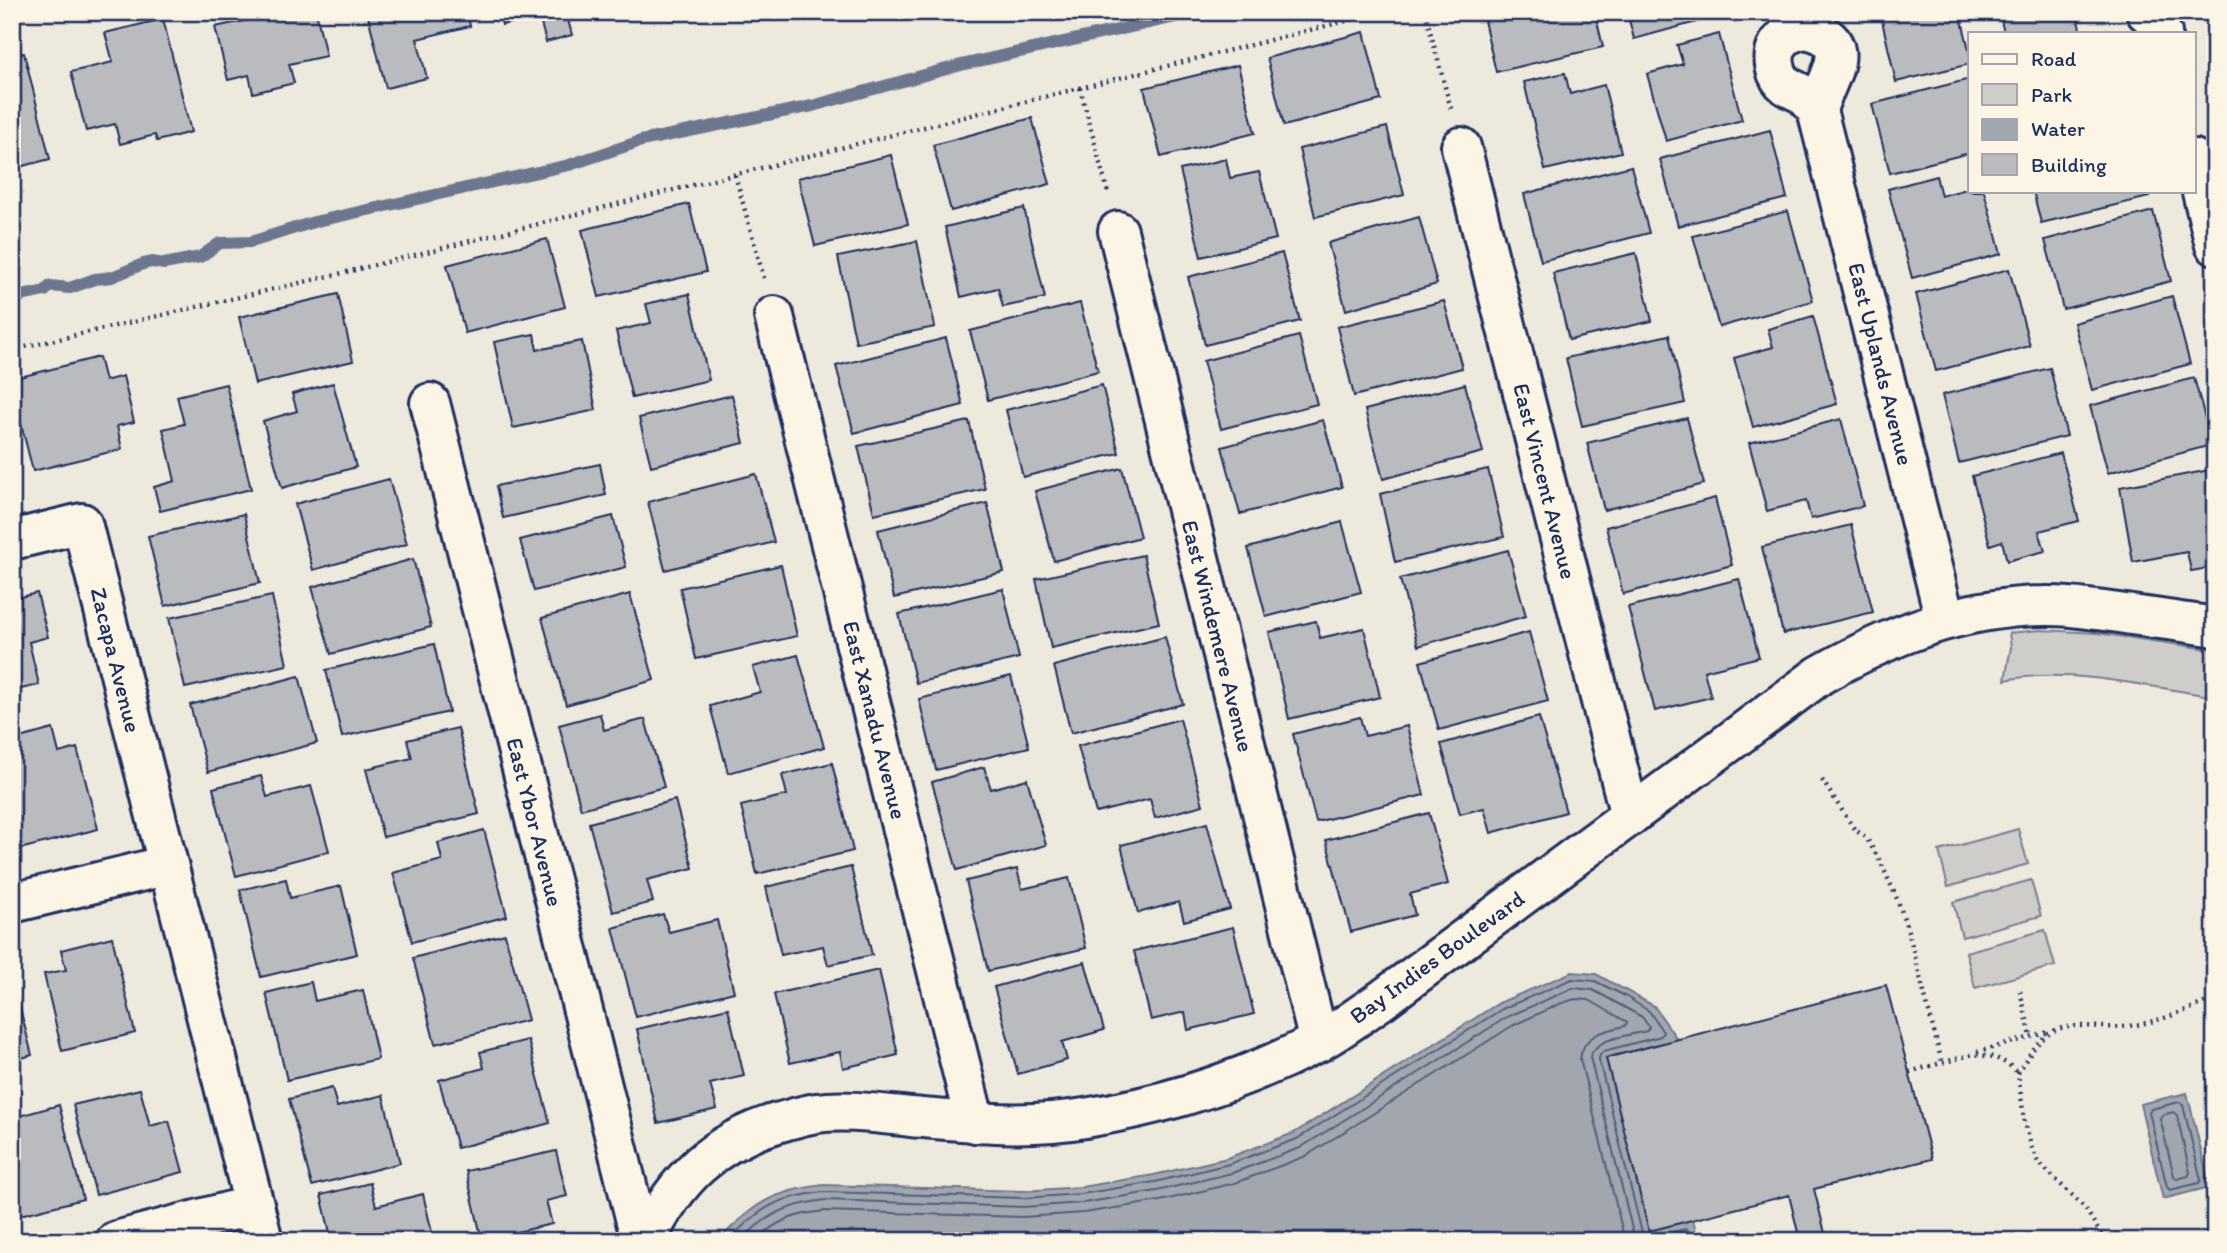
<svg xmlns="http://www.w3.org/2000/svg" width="2227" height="1253" font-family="Itim,sans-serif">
  <rect width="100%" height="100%" fill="#eee9dd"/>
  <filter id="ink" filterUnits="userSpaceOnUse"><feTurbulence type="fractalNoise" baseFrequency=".0143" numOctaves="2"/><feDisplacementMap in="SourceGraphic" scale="14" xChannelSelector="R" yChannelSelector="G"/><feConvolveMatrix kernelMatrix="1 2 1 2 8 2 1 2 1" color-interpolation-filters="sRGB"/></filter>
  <g filter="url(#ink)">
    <g fill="#cfcdca" stroke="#757e94" stroke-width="2">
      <path d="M2041 630 2097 633 2215 650V697C2152 687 2067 667 2005 680L2011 647 2009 633Z"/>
      <polygon points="2018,829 2028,864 1948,887 1939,851"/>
      <polygon points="2031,880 2041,916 1962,937 1953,902"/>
      <polygon points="2045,930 2055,966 1975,988 1966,952"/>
    </g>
    <g fill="#a2a7af" stroke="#6c778f" stroke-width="2">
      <path d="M1572 972 1596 974 1654 1006 1677 1039 1606 1058 1649 1230 1693 1219 1698 1241H718C754 1204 771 1191 824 1185L1023 1191 1081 1187 1154 1175 1227 1158 1294 1133 1499 1003Z"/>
      <polygon points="2187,1093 2210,1187 2163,1199 2140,1104"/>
    </g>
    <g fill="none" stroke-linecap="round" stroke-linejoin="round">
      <g stroke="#515f7e" stroke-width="2">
        <polygon points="2179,1102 2183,1105 2201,1180 2199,1183 2170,1190 2167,1187 2149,1112 2151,1109"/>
        <polygon points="2173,1112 2177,1115 2190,1173 2188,1176 2177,1179 2174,1176 2160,1118 2162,1115"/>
        <path d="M728 1241C760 1207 778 1197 824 1192L1023 1198 1081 1194 1155 1182 1229 1164 1297 1139 1502 1009 1572 979 1595 981 1625 996 1649 1011 1663 1032 1661 1036 1604 1051 1600 1054 1599 1060 1642 1233 1651 1237 1686 1229 1689 1231 1691 1241"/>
        <path d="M740 1241C767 1214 787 1205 825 1200L1023 1207 1083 1203 1157 1191 1232 1173 1300 1148 1507 1017 1573 988 1593 990 1642 1017 1649 1027 1647 1031C1629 1036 1596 1037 1590 1057L1633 1233 1637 1241"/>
        <path d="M755 1241C777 1220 795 1214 825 1211L1023 1217 1084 1213 1160 1201 1235 1183 1306 1156 1512 1026 1559 1004 1575 999 1589 1000 1627 1022 1625 1026C1604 1031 1583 1034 1580 1059L1625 1241"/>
      </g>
      <polyline stroke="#6c778f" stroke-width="12" points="12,298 45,291 50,286 70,288 95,279 112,277 143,264 152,262 164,264 200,257 220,243 251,242 314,222 569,165 641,141 812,106 961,65 1198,12"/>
    </g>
    <g fill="#babbbe" stroke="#1b2f5e" stroke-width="2">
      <polygon points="266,12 316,12 326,56 289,64 294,83 253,93 249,75 228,80 215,27 267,16"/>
      <polygon points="367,12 467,12 470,26 417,39 427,78 386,88"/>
      <polygon points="499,12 566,12 572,35 546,42 539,16 502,25"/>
      <polygon points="1482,12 1595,12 1603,47 1496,72"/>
      <polygon points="1627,12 1726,12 1726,14 1634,39"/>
      <polygon points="1880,12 1960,12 1970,54 1970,64 1896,82"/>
      <polygon points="1999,12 2076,12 2081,33 2004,33"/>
      <polygon points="163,19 191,132 157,141 155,135 120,144 115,124 86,131 71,72 113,62 105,33"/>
      <polygon points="1364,32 1381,100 1284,126 1267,58"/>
      <polygon points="1719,34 1742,120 1666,141 1647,74 1683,64 1677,45"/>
      <polygon points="24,53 50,159 12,169 12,56"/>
      <polygon points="1238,65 1255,133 1161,157 1144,88"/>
      <polygon points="1565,73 1570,94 1604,85 1621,152 1545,170 1524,82"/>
      <polygon points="1970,79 1970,153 1890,173 1872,104"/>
      <polygon points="1032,118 1050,184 951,211 933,145"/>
      <polygon points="1387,127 1404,195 1315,217 1299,149"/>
      <polygon points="1770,130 1787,198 1678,226 1660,159"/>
      <polygon points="891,155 908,224 815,246 798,178"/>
      <polygon points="1226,159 1230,178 1259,172 1276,239 1201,257 1180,170"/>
      <polygon points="1631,166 1649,233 1541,261 1524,194"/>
      <polygon points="1936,176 1941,196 1970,188 1970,191 1984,191 2001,254 1912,278 1888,189"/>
      <polygon points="2033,191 2148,191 2149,197 2041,223"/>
      <polygon points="689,204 706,272 599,297 582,230"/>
      <polygon points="1024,208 1045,298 1003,307 998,288 961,297 945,227"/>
      <polygon points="1788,211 1813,301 1719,327 1693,236"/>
      <polygon points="2153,211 2171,281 2063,309 2045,240"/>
      <polygon points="1419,217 1437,284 1346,310 1328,243"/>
      <polygon points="547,239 565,307 465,333 447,265"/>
      <polygon points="917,241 935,327 856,343 838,257"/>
      <polygon points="1282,253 1300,321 1205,345 1188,277"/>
      <polygon points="1636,253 1652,321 1569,340 1553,273"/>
      <polygon points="2009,269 2030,346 1936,371 1916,294"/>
      <polygon points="338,294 353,361 255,384 239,317"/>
      <polygon points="689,294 709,380 632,398 616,331 651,323 646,304"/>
      <polygon points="2172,296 2190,364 2092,390 2074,323"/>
      <polygon points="1444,301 1462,368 1354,396 1337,327"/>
      <polygon points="1080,303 1098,371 988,400 970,331"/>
      <polygon points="1813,316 1837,404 1753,427 1734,358 1773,347 1768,329"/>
      <polygon points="534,334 537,350 582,341 596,410 513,428 494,342"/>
      <polygon points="1669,335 1685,403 1582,426 1566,358"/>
      <polygon points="1299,336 1317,404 1221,429 1203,361"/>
      <polygon points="946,338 963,405 854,433 836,366"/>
      <polygon points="99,357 105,381 123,376 134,422 117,426 122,449 33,471 12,388 12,379"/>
      <polygon points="2050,368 2067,436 1959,463 1942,395"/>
      <polygon points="2194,378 2207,425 2215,423 2215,444 2108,473 2090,406"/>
      <polygon points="333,383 356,467 282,488 263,421 297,411 292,394"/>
      <polygon points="226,384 251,489 160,511 154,487 175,481 163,429 184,424 177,396"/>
      <polygon points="1465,384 1483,452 1383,479 1365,410"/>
      <polygon points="1102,385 1119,453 1023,477 1006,410"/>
      <polygon points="732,395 744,443 651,466 639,418"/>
      <polygon points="1687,418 1704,484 1604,510 1587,443"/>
      <polygon points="1841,419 1863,506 1811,519 1806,501 1767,511 1749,443"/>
      <polygon points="1323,420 1342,487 1240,514 1222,447"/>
      <polygon points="969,421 985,489 874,514 858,446"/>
      <polygon points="2061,453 2079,521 2039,531 2045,551 2007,561 2002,541 1990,545 1972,476"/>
      <polygon points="600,464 606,495 503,518 496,486"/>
      <polygon points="1122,468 1140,537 1054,561 1035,491"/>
      <polygon points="1488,469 1504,537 1395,562 1380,494"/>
      <polygon points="2215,469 2215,567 2191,571 2187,552 2133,562 2120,487"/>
      <polygon points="756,474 774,542 665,570 648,502"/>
      <polygon points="389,479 407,544 313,570 295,504"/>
      <polygon points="1715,498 1732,565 1623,594 1606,527"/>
      <polygon points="987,503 1004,572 894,598 878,530"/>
      <polygon points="244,514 260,583 165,606 148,536"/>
      <polygon points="613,516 626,567 534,591 520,540"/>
      <polygon points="1342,522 1361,592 1266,617 1248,548"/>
      <polygon points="1851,525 1873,612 1783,634 1762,547"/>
      <polygon points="1508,550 1526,616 1418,646 1400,579"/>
      <polygon points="1143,555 1159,623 1051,648 1036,579"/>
      <polygon points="413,559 431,627 331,654 312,587"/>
      <polygon points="781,565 797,636 696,659 680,588"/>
      <polygon points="1739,579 1759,657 1704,671 1711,697 1655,711 1628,607"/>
      <polygon points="1003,589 1019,658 916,683 899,614"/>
      <polygon points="37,593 48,637 29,642 39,685 12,691 12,599"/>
      <polygon points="630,594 654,680 566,705 542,618"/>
      <polygon points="272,596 287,665 185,688 169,618"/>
      <polygon points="1316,621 1320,638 1364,628 1380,697 1289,719 1269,632"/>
      <polygon points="1529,632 1548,701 1439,730 1420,662"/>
      <polygon points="1165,637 1183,704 1071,733 1054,666"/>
      <polygon points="434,644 449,712 342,737 326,670"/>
      <polygon points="798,655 824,747 728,773 710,706 760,692 753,667"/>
      <polygon points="299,676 317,743 208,772 190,705"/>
      <polygon points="1011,676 1029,747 936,770 919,699"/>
      <polygon points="600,714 604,730 645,719 664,787 581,809 559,725"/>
      <polygon points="1360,717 1365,736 1407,726 1424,795 1316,822 1293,734"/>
      <polygon points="1539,717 1566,812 1491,833 1484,808 1460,814 1441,744"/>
      <polygon points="1180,719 1203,805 1155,818 1150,799 1096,813 1078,746"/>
      <polygon points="458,728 479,814 383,837 366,769 412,758 407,740"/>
      <polygon points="53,729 59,753 77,748 98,829 12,851 12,740"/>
      <polygon points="832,763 853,851 757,874 741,806 787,795 782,775"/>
      <polygon points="984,767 991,789 1027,779 1046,845 957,870 932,782"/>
      <polygon points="261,776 267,797 311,786 329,851 236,876 213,788"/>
      <polygon points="675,800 693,868 647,880 653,902 613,912 589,823"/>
      <polygon points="1429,813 1448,884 1410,894 1415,915 1351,932 1326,840"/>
      <polygon points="1207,823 1230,909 1184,921 1179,902 1138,913 1121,845"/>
      <polygon points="484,830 507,916 412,942 393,873 442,860 438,843"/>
      <polygon points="851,867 872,955 828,965 823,946 781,955 766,887"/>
      <polygon points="1017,869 1022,889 1069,878 1086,948 988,971 966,881"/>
      <polygon points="286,879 290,898 341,886 357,954 261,977 240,890"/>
      <polygon points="663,914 669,932 717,920 734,992 636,1017 613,928"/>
      <polygon points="1233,927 1254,1014 1188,1030 1185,1012 1151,1020 1134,951"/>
      <polygon points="505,934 528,1020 435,1044 413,958"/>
      <polygon points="112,937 135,1033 62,1051 44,974 66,970 61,950"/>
      <polygon points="1085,962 1104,1030 1062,1042 1067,1060 1018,1074 994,987"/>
      <polygon points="879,970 898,1055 843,1068 840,1052 790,1063 774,994"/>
      <polygon points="12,977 32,1055 12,1061"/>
      <polygon points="311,982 315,1001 363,990 378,1059 287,1080 266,993"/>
      <polygon points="1886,985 1932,1159 1814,1189 1827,1241 1800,1241 1789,1195 1649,1231 1606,1058"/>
      <polygon points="728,1008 744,1076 710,1084 717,1109 658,1123 637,1029"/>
      <polygon points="528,1040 550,1123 457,1148 439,1080 484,1068 480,1052"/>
      <polygon points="332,1088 337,1107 383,1095 400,1163 312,1186 289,1099"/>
      <polygon points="140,1089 150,1126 169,1121 183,1172 96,1195 73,1105"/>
      <polygon points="59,1105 83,1199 16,1216 12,1202 12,1118"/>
      <polygon points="556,1151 567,1196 546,1201 552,1224 482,1240 466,1171"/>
      <polygon points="370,1183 376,1206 423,1194 434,1241 332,1241 321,1195"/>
    </g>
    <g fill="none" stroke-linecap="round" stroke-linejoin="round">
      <defs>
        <g id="minor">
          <polyline points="2146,12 2152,16 2162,33"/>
          <path d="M1806 29C1860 41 1825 79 1817 110 1814 106 1810 101 1806 97 1801 92 1793 90 1787 86 1775 77 1771 58 1778 45 1785 34 1794 31 1806 29Z"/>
          <polyline points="1817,110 1945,619"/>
          <polyline points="1461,147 1630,816"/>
          <polyline points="2194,159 2215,245"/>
          <polyline points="1118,231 1319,1042"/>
          <polyline points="774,316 975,1123"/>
          <polyline points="430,403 641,1241"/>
          <polyline points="12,540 82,523 263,1241"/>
          <polyline points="12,903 168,865"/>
          <polyline points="116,1241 254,1205"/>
          <path d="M646 1241C675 1179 714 1141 780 1122 791 1119 804 1115 816 1113 847 1109 879 1114 911 1117 969 1122 1027 1128 1085 1118 1166 1105 1244 1080 1316 1043 1338 1032 1358 1016 1379 1002L1820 675C1890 635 1962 607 2044 606 2069 605 2094 610 2119 613 2151 618 2183 622 2215 627"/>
        </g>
      </defs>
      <use href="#minor" stroke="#1b2f5e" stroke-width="44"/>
      <g stroke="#1b2f5e" stroke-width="4.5" stroke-dasharray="2 5" stroke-linecap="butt">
        <polyline points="1425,12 1451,109"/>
        <polyline points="1080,88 1108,193"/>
        <polyline points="735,175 764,278"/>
        <polyline points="12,350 351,271 1382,12"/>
        <polyline points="1822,780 1855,830 1866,837 1881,863 1898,901 1909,934 1942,1063"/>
        <polyline points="2020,991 2031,1036"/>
        <polyline points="1977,1052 2049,1032"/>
        <polyline points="1909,1072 1974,1054 1994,1057 2008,1064 2018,1073"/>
        <path d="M2105 1241 2085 1208 2038 1162 2032 1149 2024 1119 2018 1073C2027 1058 2037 1040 2052 1032 2070 1021 2102 1029 2122 1027 2156 1023 2184 1012 2215 998"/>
      </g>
      <use href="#minor" stroke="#fcf5e5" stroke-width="38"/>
    </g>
  </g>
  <g text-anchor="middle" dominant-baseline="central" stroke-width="6" stroke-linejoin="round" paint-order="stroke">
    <g font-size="23" fill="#1b2f5e" stroke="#fcf5e5">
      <text transform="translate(1881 364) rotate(76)">East Uplands Avenue</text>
      <text transform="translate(1545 481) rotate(76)">East Vincent Avenue</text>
      <text transform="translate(1218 636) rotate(76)">East Windemere Avenue</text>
      <text transform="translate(116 660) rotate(76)">Zacapa Avenue</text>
      <text transform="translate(875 720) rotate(76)">East Xanadu Avenue</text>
      <text transform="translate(535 822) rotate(76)">East Ybor Avenue</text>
      <text transform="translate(1437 957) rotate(-36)">Bay Indies Boulevard</text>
    </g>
  </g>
  <rect width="2227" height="1253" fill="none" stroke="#fcf5e5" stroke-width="42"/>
  <rect x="21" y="21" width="2185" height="1211" fill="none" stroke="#1b2f5e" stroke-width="2.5" filter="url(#ink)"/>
  <rect x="1968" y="32" width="228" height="161" fill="#fcf5e5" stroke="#a2a6af" stroke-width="2"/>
  <rect x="1982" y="54" width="35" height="10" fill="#fcf5e5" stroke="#a2a6af" stroke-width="2"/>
  <text x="2031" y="66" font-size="21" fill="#1b2f5e">Road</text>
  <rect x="1982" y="84" width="35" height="21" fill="#cfcdca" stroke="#a2a6af" stroke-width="2"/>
  <text x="2031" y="102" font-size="21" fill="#1b2f5e">Park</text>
  <rect x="1982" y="119" width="35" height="21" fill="#a2a7af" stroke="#a2a6af" stroke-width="2"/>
  <text x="2031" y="136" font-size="21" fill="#1b2f5e">Water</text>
  <rect x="1982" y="154" width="35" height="21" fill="#babbbe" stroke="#a2a6af" stroke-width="2"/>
  <text x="2031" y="172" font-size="21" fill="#1b2f5e">Building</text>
</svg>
